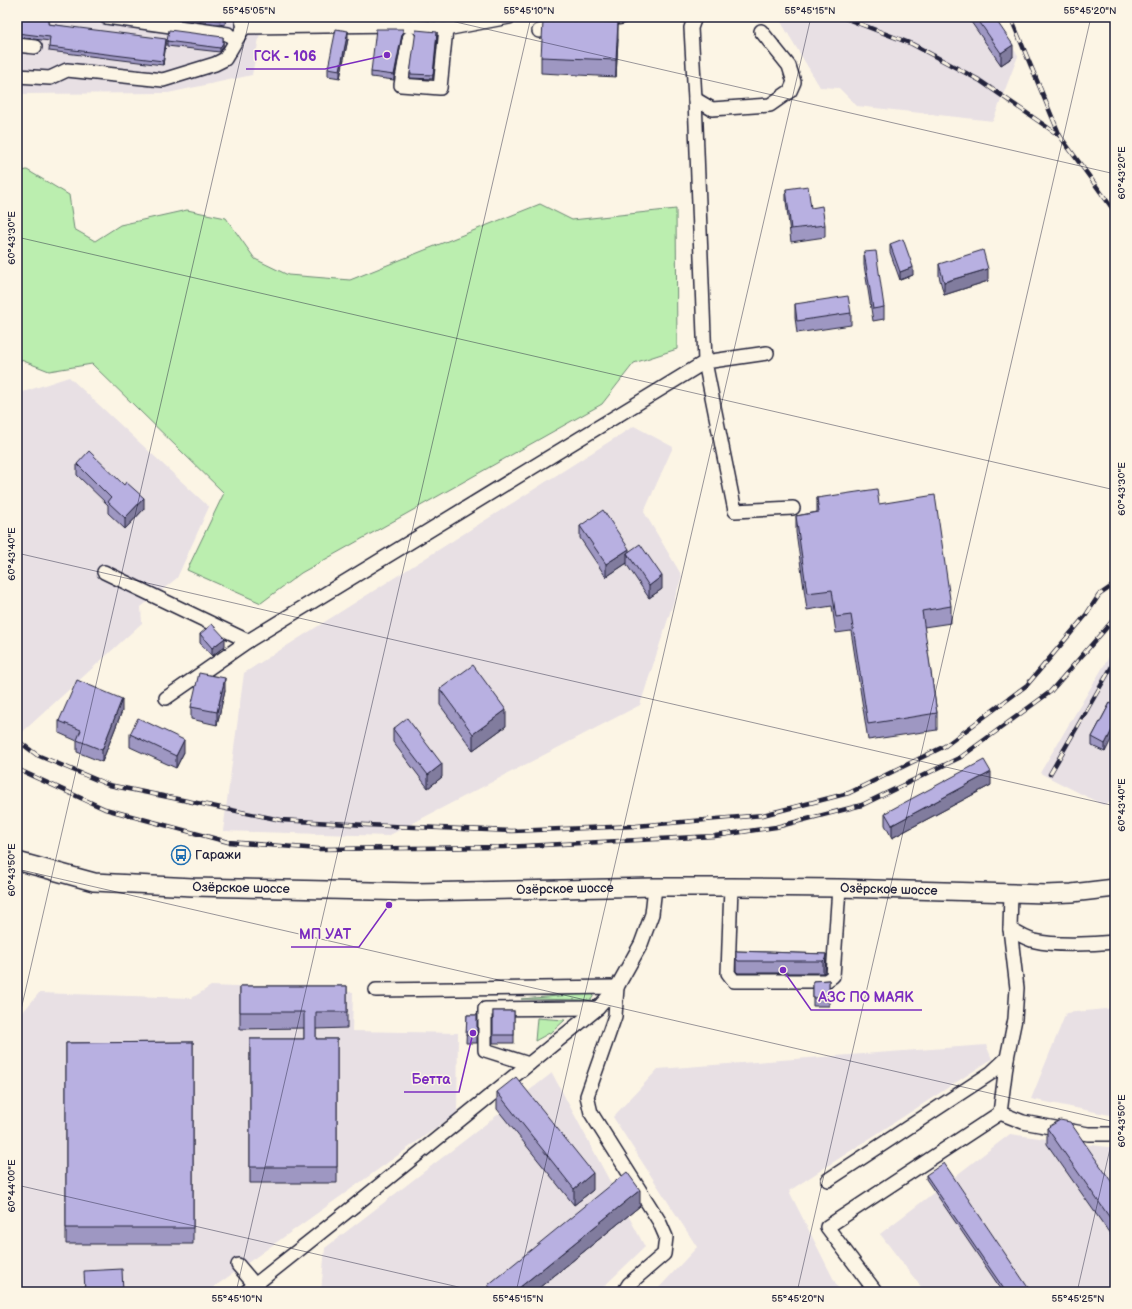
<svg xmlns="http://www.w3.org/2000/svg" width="1132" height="1309" font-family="'Balsamiq Sans',sans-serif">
  <rect width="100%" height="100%" fill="#fcf5e5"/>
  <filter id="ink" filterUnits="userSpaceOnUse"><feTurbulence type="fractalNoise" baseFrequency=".025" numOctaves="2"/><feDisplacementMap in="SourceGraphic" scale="8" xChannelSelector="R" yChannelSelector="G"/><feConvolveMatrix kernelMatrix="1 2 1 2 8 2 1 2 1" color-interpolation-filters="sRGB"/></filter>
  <g filter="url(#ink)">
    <g fill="#e8e0e4">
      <polygon points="17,17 263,17 252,75 168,93 17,94"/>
      <polygon points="778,17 994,17 1018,56 993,121 857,106 839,88 820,87"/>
      <polygon points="69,377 209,507 177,578 141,607 142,623 17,737 17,394"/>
      <polygon points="634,426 673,447 644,512 682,576 640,705 388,836 223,831 244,673"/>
      <polygon points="1115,647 1115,800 1103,805 1040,773"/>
      <polygon points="211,986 353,992 352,1031 458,1033 457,1113 207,1292 17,1292 17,1019 39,993 192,998"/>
      <polygon points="1115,1008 1115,1116 1031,1099 1066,1013"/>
      <polygon points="986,1045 992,1059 789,1191 840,1292 655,1292 697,1247 613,1117 658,1069"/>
      <polygon points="552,1073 645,1247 598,1292 321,1292 325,1248"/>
      <polygon points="1010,1134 1115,1148 1115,1292 925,1292 880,1234"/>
    </g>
    <g fill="#bbeeaf" stroke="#6e8875">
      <polygon points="27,170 69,195 74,229 95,241 120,225 187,210 226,218 255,259 288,275 350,280 540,204 572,220 676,209 677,349 634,363 602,404 301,573 261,603 187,570 224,493 92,364 49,371 21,360 17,352 17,172"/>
      <polygon points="595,993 591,1000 521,999"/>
      <polygon points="537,1018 565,1020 553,1031 535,1041"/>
    </g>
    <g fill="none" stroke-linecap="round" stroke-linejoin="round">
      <defs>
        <g id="minor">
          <polyline points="106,17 228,34 235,41"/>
          <polyline points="579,24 621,17"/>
          <polyline points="244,27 399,25 446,29 509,17"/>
          <polyline points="539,31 560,27"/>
          <polyline points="409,38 401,85 440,88 446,29"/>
          <polyline points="17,45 35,47"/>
          <polyline points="17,76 50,78 67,70 163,80 215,64 225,59 244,27 241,17"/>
          <polyline points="695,99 712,109 770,105 790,91 794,82 789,66 761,31"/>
          <polyline points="767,353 705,362 735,511 793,508"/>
          <polyline points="104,572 248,641 705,362 695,99 691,28 695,17"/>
          <polyline points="166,698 248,641"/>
          <polyline points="731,887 728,973 734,981 826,981 833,976 839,888"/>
          <polyline points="1011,893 1010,929 1017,988 1015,1019 1007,1058 1000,1113 1023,1122 1088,1134 1115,1134"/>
          <path d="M1010 929C1018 934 1026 939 1035 941 1055 946 1094 944 1115 942"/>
          <polyline points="376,990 617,987 615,1016 587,1096 591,1113 659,1221 666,1237 664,1254 629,1284 624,1292"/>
          <polyline points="529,1064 485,1050 485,1009 598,1008"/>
          <polyline points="828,1180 991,1073 1007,1058"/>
          <polyline points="238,1265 255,1285"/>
          <polyline points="246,1292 354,1206 598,1008 617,987 641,944 652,914 655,887"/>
          <polyline points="876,1292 827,1227 1000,1113"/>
        </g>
        <g id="major">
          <path id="s1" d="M17 861 94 882 193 887 416 892 655 887H731L839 888 1046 894 1072 893 1115 888"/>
        </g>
      </defs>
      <use href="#minor" stroke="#22223b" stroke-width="16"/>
      <use href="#major" stroke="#22223b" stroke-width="20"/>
      <use href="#minor" stroke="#fcf5e5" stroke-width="13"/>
      <use href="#major" stroke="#fcf5e5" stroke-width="17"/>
      <defs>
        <g id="rail">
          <polyline points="842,17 912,44 979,80 1060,136"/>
          <polyline points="1012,17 1013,23 1060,136 1115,212"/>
          <polyline points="17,740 37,755 109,785 281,820 366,825 512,831 636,826 763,815 849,793 945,746 1027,685 1086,615 1099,595 1115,584"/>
          <polyline points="17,769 105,809 228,842 319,849 505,847 715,836 776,827 862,805 961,757 1050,692 1115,618"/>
          <polyline points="1050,774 1115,661"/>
        </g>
      </defs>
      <use href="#rail" stroke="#22223b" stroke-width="4.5"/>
      <use href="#rail" stroke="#fcf5e5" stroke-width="3" stroke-dasharray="9" stroke-linecap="butt"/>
    </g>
    <g fill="#9e97c2" stroke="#22223b">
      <polygon points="17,17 50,17 49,24 166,43 163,65 49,51 50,41 17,37"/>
      <polygon points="169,17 226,17 225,25"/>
      <polygon points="969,17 994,17 1013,57 1001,65 969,19"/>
      <polygon points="403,33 394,80 371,77 371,72"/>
      <polygon points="437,36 433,79 410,78 410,74"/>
      <polygon points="348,39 340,78 328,76 328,68"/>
      <polygon points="618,39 616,77 541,73 541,57"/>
      <polygon points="167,41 223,41 223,47 220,52 167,46"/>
      <polygon points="786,189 811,208 825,225 825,237 791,242 786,201"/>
      <polygon points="890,244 913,275 900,280 890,252"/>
      <polygon points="864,252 884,307 884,319 873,321 864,265"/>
      <polygon points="1114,254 1115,254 1115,270 1114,267"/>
      <polygon points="939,264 988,281 944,295 939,276"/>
      <polygon points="795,304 851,313 851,325 797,333 795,317"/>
      <polygon points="77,464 144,509 125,529 108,513 108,505 77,475"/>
      <polygon points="817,498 879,504 951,606 951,623 924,627 937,713 937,730 868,740 851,631 836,633 832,606 807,610 796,532 796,516 817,512"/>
      <polygon points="580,526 629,551 662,589 649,598 627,565 627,563 606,577 580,538"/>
      <polygon points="200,634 225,646 212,656 200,643"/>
      <polygon points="440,689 506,726 473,750 440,705"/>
      <polygon points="225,690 217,725 191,719 191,707"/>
      <polygon points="1110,703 1105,752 1092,746 1092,737"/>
      <polygon points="122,711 102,762 77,752 77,741 59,733 59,721"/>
      <polygon points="393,729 442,777 428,788 393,742"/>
      <polygon points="130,734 184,752 176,768 130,747"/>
      <polygon points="991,785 892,838 885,825 885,813"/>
      <polygon points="736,951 826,954 825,972 823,973 738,973 736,971"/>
      <polygon points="829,980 829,1006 813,1006 813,981"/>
      <polygon points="240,986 347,986 347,1028 316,1029 316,1039 337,1039 337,1183 250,1183 250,1039 304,1039 304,1028 240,1029"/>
      <rect x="493" y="1011" width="21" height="32"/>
      <polygon points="467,1015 477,1015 477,1043 466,1043"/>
      <polygon points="193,1042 193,1244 66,1244 66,1043"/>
      <polygon points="497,1092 593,1190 574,1205 497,1109"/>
      <polygon points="1047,1128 1115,1187 1115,1241 1047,1144"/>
      <polygon points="926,1175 1031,1292 1003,1292 926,1179"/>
      <polygon points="640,1206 534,1292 488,1292 488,1285"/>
    </g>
    <g fill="#817b9e" stroke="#22223b">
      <polygon points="618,22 618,39 616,77 616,60"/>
      <polygon points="403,29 403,33 394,80 394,75"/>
      <polygon points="348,31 348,39 340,78 340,70"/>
      <polygon points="437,32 437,36 433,79 433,75"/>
      <polygon points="223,37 223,47 220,52 220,48"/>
      <polygon points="166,39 166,43 163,65 163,61"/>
      <polygon points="1013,45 1013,57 1001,65 1001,53"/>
      <polygon points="913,267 913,275 900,280 900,272"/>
      <polygon points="988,269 988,281 944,295 944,282"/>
      <polygon points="144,498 144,509 125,529 125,518"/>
      <polygon points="629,549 629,557 627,553 627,563 606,577 606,564"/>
      <polygon points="662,576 662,589 649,598 649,586"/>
      <polygon points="225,638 225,646 212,656 212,648"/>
      <polygon points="19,662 19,675 17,677 17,665"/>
      <polygon points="225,678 225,690 217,725 217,712"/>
      <polygon points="122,699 122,711 102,762 102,750"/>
      <polygon points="506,710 506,726 473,750 473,734"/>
      <polygon points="1115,724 1115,732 1105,752 1105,744"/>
      <polygon points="184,740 184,752 176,768 176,756"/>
      <polygon points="442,764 442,777 428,788 428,775"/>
      <polygon points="991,772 991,785 892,838 892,825"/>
      <polygon points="826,954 825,972 823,973 823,961"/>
      <polygon points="593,1173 593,1190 574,1205 574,1189"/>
      <polygon points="640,1190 640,1206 534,1292 514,1292"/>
    </g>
    <g fill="#b8b0e1" stroke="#22223b">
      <polygon points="17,17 49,17 48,24 166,39 163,61 49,47 50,37 17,33"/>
      <polygon points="197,17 225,17 225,21"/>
      <polygon points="976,17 994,17 1013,45 1001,53"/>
      <polygon points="557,20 618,22 616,60 541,57 543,22"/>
      <polygon points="336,29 348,31 340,70 328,68"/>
      <polygon points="376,29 403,29 394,75 371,72"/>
      <polygon points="169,30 223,37 223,43 220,48 167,41"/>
      <polygon points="416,30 437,32 433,75 410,74"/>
      <polygon points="808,186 811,208 822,206 825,225 791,229 786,189"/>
      <polygon points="903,239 913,267 900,272 890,244"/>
      <polygon points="983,250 988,269 944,282 939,264"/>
      <polygon points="876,251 884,307 873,309 864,252"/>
      <polygon points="848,296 851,313 797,321 795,304"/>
      <polygon points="89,451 124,485 126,482 144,498 125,518 108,502 111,498 77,464"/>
      <polygon points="877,489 879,504 935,495 951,606 922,611 937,713 868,724 851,615 836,617 832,590 807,593 796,516 819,512 817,498"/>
      <polygon points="603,510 629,549 606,564 580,526"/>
      <polygon points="640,544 662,576 649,586 627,553"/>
      <polygon points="212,624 225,638 212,648 200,634"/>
      <polygon points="473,665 506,710 473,734 440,689"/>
      <polygon points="199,673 225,678 217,712 191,707"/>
      <polygon points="77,680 122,699 102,750 77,740 81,730 59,721"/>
      <polygon points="1110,703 1115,706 1115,724 1105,744 1092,737"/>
      <polygon points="138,718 184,740 176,756 130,734"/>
      <polygon points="407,718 442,764 428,775 393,729"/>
      <polygon points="984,760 991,772 892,825 885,813"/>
      <polygon points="736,951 826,954 825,959 823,961 738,961 736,958"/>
      <polygon points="829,980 829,997 813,998 813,981"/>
      <polygon points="240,986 347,986 347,1012 316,1012 316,1039 337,1039 337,1167 250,1167 250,1039 304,1039 304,1012 240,1012"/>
      <rect x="493" y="1011" width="21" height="24"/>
      <polygon points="467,1015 477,1015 477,1035 466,1035"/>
      <polygon points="193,1042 193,1228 66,1228 66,1043"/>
      <polygon points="516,1077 593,1173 574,1189 497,1092"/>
      <polygon points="1060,1120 1070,1122 1115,1187 1115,1225 1047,1128"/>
      <polygon points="944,1163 1031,1292 1006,1292 926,1175"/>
      <polygon points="627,1172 640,1190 514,1292 494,1292 488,1285"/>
      <polygon points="122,1269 123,1292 85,1292 84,1271"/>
    </g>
  </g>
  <path fill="none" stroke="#22223b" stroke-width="1" stroke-opacity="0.45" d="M434 17 1115 174M17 237 1115 490M17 553 1115 806M17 869 1115 1122M17 1027 250 17M17 1185 480 1292M236 1292 531 17M516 1292 811 17M797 1292 1091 17M1077 1292 1115 1127"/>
  <defs>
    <symbol id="bus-ring" viewBox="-11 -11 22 22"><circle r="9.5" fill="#fcf5e5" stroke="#1f6fb2" stroke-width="1.5"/><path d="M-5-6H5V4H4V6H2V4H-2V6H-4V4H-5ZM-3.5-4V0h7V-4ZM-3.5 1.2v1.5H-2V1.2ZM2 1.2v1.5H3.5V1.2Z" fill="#1f6fb2"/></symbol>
  </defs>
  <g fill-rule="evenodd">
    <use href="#bus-ring" x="170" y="844" width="22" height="22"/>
  </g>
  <g text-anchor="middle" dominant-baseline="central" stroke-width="3" stroke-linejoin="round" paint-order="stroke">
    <g font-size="13" fill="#22223b" stroke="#fcf5e5" text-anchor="start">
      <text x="195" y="855">Гаражи</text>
    </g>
    <g font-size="13" fill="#22223b" stroke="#fcf5e5">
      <text stroke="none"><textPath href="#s1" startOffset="227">Озёрское шоссе</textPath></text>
      <text stroke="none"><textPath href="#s1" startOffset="551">Озёрское шоссе</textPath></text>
      <text stroke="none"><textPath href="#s1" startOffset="875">Озёрское шоссе</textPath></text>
    </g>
  </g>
  <path fill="none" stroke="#7b2cbf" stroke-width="1.5" d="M387 55L325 69H246M389 905L359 947H291M783 970L811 1010H922M473 1033L459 1092H404"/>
  <g fill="#7b2cbf" stroke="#fcf5e5" stroke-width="1.5">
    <circle cx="387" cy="55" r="4"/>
    <circle cx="389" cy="905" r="4"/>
    <circle cx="783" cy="970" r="4"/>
    <circle cx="473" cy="1033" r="4"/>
  </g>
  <g font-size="14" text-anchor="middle" font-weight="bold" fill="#7b2cbf" stroke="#fcf5e5" stroke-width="3" stroke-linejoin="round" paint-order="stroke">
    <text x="285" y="61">ГСК - 106</text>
    <text x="325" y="939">МП УАТ</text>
    <text x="866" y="1002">АЗС ПО МАЯК</text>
    <text x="431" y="1084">Бетта</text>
  </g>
  <rect width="1132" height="1309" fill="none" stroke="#fcf5e5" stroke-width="44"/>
  <rect x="22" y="22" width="1088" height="1265" fill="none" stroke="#22223b" stroke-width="1.5"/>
  <g font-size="10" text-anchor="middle" fill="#22223b">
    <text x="249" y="14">55°45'05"N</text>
    <text x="529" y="14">55°45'10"N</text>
    <text x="810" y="14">55°45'15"N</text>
    <text x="1090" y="14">55°45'20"N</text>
    <text transform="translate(1121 173) rotate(-90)" y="4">60°43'20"E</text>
    <text transform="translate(11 238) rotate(-90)" y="4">60°43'30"E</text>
    <text transform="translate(1121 489) rotate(-90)" y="4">60°43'30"E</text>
    <text transform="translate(11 554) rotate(-90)" y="4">60°43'40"E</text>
    <text transform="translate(1121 805) rotate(-90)" y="4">60°43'40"E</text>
    <text transform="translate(11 870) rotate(-90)" y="4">60°43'50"E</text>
    <text transform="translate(1121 1121) rotate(-90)" y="4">60°43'50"E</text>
    <text transform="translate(11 1186) rotate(-90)" y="4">60°44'00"E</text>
    <text x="237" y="1302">55°45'10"N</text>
    <text x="518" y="1302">55°45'15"N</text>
    <text x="798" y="1302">55°45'20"N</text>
    <text x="1078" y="1302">55°45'25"N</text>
  </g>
</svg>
